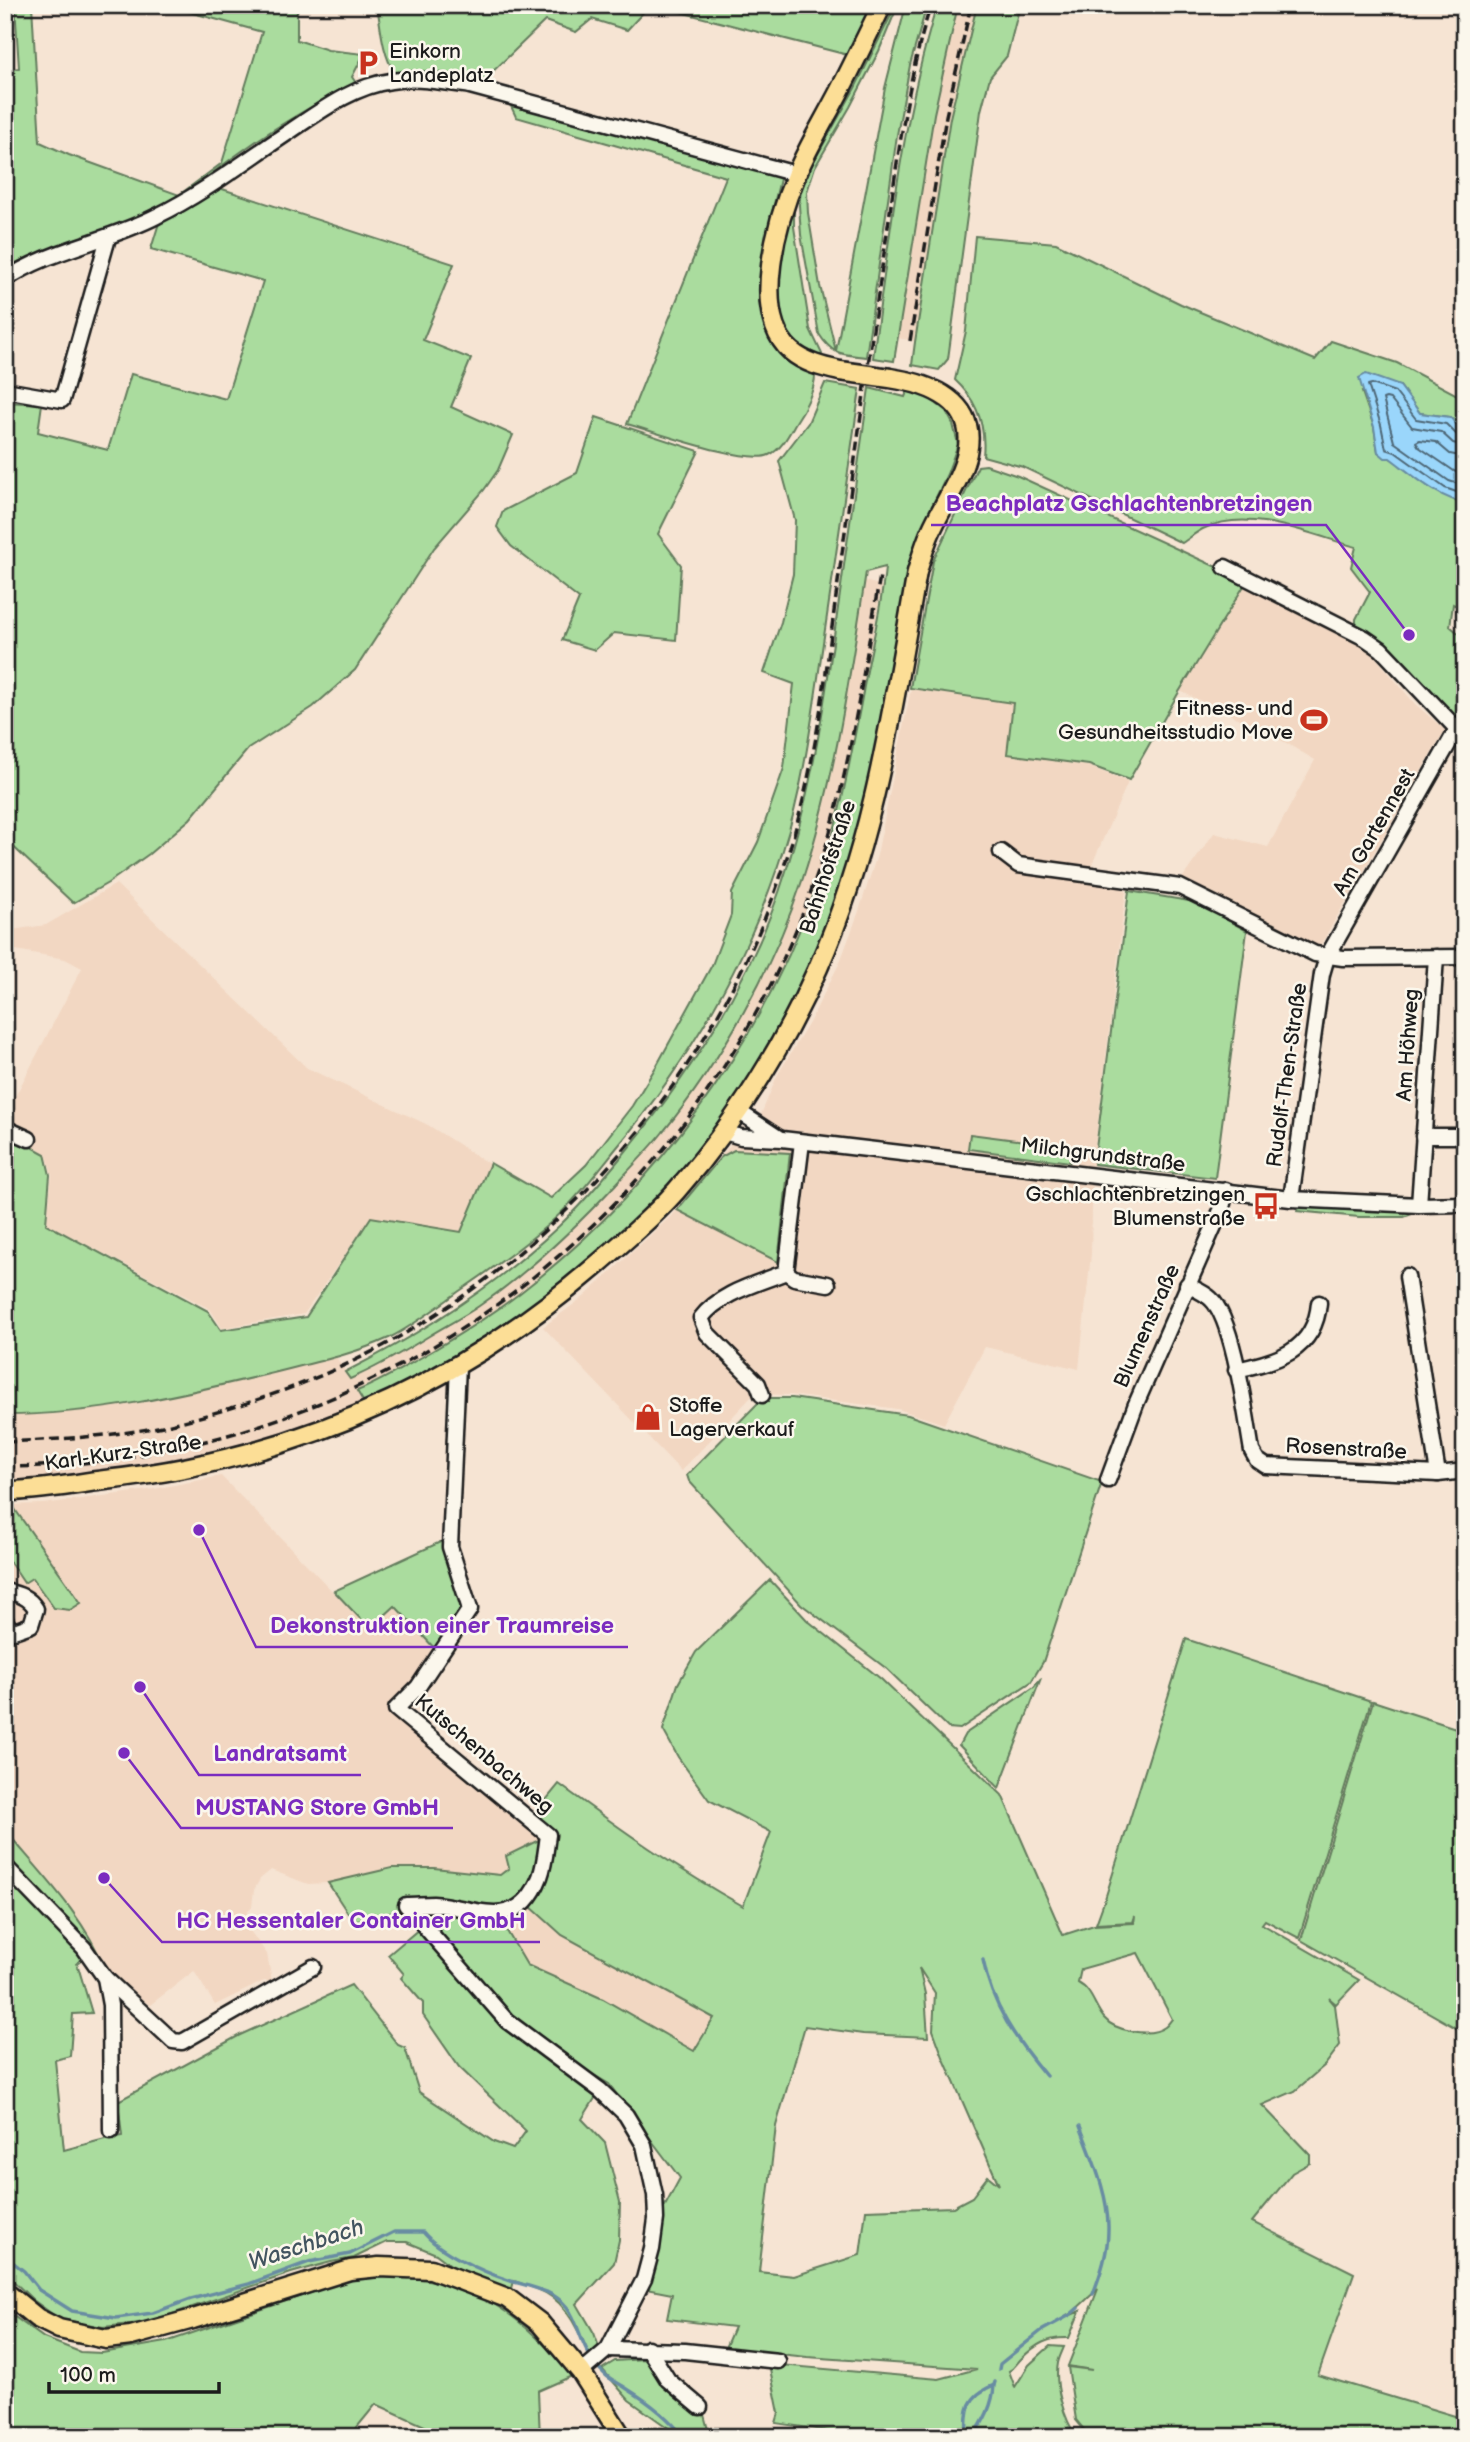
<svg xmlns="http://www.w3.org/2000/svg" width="1470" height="2442" font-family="'Balsamiq Sans',sans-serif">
  <rect width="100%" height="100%" fill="#f6e4d3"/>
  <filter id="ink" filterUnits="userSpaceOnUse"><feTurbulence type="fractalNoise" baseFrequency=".0143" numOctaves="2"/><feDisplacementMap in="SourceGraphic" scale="14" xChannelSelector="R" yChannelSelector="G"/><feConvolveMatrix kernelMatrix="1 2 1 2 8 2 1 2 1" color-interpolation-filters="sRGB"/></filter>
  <g filter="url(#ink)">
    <g fill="#f2d7c2">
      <polygon points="958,5 977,5 950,118 915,341 898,338 934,114"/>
      <polygon points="865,581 882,586 851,755 836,821 818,882 783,967 749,1031 711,1094 675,1143 616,1207 592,1233 540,1277 487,1318 377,1383 357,1391 366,1406 257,1444 162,1465 43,1483 5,1483 5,1415 43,1415 108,1407 259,1376 336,1357 350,1379 374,1369 479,1305 582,1220 664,1132 697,1086 735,1025 771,960 803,880 822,816 853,655"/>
      <polygon points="1248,581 1365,645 1415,704 1445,730 1317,951 1181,880 1214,833 1268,847 1315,760 1269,733 1180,691"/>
      <polygon points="911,689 1013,703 1007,754 1088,766 1128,782 1090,869 1126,891 1093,1164 1091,1254 1079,1369 985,1347 944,1424 898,1409 790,1395 754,1394 681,1471 543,1327 585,1296 671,1216 732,1143 758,1122 777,1076 809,1023 840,962 859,911 877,855"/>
      <polygon points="116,884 307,1068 428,1125 489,1164 461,1232 371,1217 304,1314 222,1328 210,1309 47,1224 52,1175 46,1154 5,1130 5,1116 82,968 65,959 5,948 5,931 46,925"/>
      <polygon points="221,1476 370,1630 395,1607 436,1652 414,1684 388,1708 543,1838 500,1875 434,1868 392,1868 328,1883 308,1884 271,1870 260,1879 254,1890 252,1906 242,1920 267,1954 272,1981 264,1981 215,2005 194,1971 150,2005 119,1984 90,1938 5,1849 5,1505 43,1504 149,1490"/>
      <polygon points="530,1905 562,1935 715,2018 694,2052 603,1999 527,1965 501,1921 515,1918"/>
    </g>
    <g fill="#aadc9e" stroke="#637c5d" stroke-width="2" fill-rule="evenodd">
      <path d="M15 5H32L40 142 69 155 179 195 222 163 262 32 164 5H297V40L328 50 364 54 352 77 356 83C317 103 280 124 245 149 216 169 188 194 156 211 109 236 53 242 6 268L9 233 5 229V70L19 68Z"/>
      <path d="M377 5H650L627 30 592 19 576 32 545 21 482 82 420 72 395 74C382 53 381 29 377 5Z"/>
      <polygon points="653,5 872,5 848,55"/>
      <path d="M896 5H898L879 51 850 107 815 167 807 192 808 213 820 286 836 351 885 88 906 5H927L910 65 897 135 866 357C842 354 833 356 819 334L801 235 799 205 801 191 805 177 855 88Z"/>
      <path d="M937 5H958L934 114 894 361 873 358C889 240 902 119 937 5Z"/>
      <polygon points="977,5 1020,5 1007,56 990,77 981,111 948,359 939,370 912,365 915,342 950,118"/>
      <path d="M510 104 773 174 780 179 762 255 759 303 766 332 781 351 790 362 815 372C816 388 805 409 796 422 789 434 782 449 769 455 748 465 653 431 627 424L726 177 516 117Z"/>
      <path d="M800 180 794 207V227L810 329 822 354 818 359C804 350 790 343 782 328 764 294 789 215 800 180Z"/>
      <polygon points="216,187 454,264 423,340 471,359 451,407 513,435 498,470 484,490 434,548 355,670 313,707 248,749 190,819 149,854 108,883 73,903 5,839 5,402 42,404 38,432 108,450 131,374 226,399 263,281 151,249 159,223"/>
      <path d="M975 236 1056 243 1181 304 1315 360 1331 341 1397 363 1465 399V435L1450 417 1420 413 1400 386 1362 392 1374 427 1378 452 1390 458 1457 502H1465V610L1453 604 1450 626 1465 639V711L1459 719 1450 718 1356 628V619L1370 592 1351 567 1356 547C1312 535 1250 507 1205 528 1197 531 1190 538 1182 543L1023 467 983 456C986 426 978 401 955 380L966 331Z"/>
      <path d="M825 383 860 389C847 476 834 563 822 650 812 717 804 786 783 850 748 962 688 1062 614 1151 594 1176 573 1203 549 1224 520 1249 489 1271 458 1292 436 1308 413 1326 389 1338 352 1355 312 1363 273 1373 185 1394 96 1415 5 1415V1132L45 1154 50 1175 46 1224 208 1311 221 1330 306 1317 371 1217 461 1232 490 1163 551 1198 586 1165 632 1106 657 1065 712 965 731 915 732 893 758 842 784 768 794 684 764 673 781 622 793 574 795 520 779 461 808 423Z"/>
      <path d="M869 388 905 397 908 390 929 398 946 411 953 424 958 444 947 474 919 534 878 756 830 924 781 1028 724 1118 664 1191 625 1232 574 1276 492 1336 366 1406 357 1391C380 1382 401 1369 422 1357 456 1337 489 1317 520 1293 657 1187 760 1046 818 883 840 821 851 756 863 692 870 651 882 608 885 567L866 572C850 675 835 780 803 878 775 964 721 1062 663 1132 649 1150 632 1166 617 1183 575 1228 529 1272 479 1306 463 1317 445 1326 429 1336 403 1352 378 1367 350 1379L345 1372C422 1333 497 1285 559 1226 583 1203 605 1177 626 1151 695 1068 754 975 786 871 812 790 824 706 836 622 847 544 858 466 869 388Z"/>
      <polygon points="596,417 699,451 658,534 681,565 676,640 614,633 595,650 562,640 579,599 511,546 497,527 503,511 577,473"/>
      <polygon points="986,465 1018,476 1247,581 1179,692 1129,780 1089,765 1007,754 1013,703 910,688 933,561 978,466"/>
      <polygon points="1129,891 1195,902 1247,931 1215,1178 1094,1164"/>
      <polygon points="970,1134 1072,1147 1070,1162 968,1149"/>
      <polygon points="734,1150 790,1153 778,1262 677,1210 721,1157"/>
      <polygon points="1298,1206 1420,1211 1404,1217 1359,1217 1297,1211"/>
      <polygon points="769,1398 792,1398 908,1415 1102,1482 1043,1662 1031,1682 960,1729 948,1728 887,1669 801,1604 689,1481 687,1475 758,1403"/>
      <polygon points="5,1508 14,1508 81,1603 70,1610 54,1608 32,1578 24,1583 5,1555"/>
      <polygon points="449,1538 461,1603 459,1616 437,1651 395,1606 370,1629 334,1591"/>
      <path d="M770 1580 807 1620 881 1679 1002 1795 1063 1935 1094 1925 1134 1923 1135 1916 1133 1922 1096 1924 1105 1899 1186 1639 1371 1701 1299 1938 1265 1920 1262 1924 1359 1980 1336 2004 1329 1998 1335 2005 1340 2045 1325 2065 1295 2091 1262 2105 1310 2155V2163L1292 2173 1252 2222 1354 2273 1318 2375 1465 2419V2437H1090L1076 2420 1068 2367 1092 2370 1068 2366 1098 2289 1073 2312 1062 2319 1080 2311 1069 2338C1048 2337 1036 2344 1021 2359 1016 2364 1015 2368 1009 2371L1015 2387 1029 2365 1050 2346 1064 2347C1062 2352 1059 2358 1058 2363 1054 2384 1064 2420 1077 2437H841L842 2433 776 2423 779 2413 769 2364 939 2379 977 2369 807 2357 725 2348 734 2327 667 2319 672 2294 646 2289 658 2219 680 2178 609 2084 503 2021 413 1908 353 1921 328 1883 392 1868H434L500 1875 509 1868 506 1856 543 1838 532 1817 559 1784C619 1828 678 1870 743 1906L771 1832 709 1800 678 1757 663 1730 678 1684 696 1652ZM530 1906 562 1935 714 2018 694 2051 603 1999 527 1965 501 1921ZM1138 1953 1172 2019C1170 2021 1168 2025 1165 2027 1150 2038 1115 2031 1104 2018 1094 2006 1092 1990 1078 1983L1081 1969ZM919 1968 935 1993 933 2030 943 2057 999 2185 988 2176 972 2197 953 2207 866 2210 860 2255 794 2276 759 2272 776 2126 805 2026 863 2034 928 2037 925 1994Z"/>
      <polygon points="1041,1678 999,1788 959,1745 965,1734 1034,1687"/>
      <polygon points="1373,1701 1465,1731 1465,2033 1301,1940"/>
      <path d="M5 1830C39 1871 85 1917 104 1967L61 1917 5 1858Z"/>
      <path d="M5 1872 76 1949 82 1959 77 1963 92 2013 73 2014 70 2056 55 2060 64 2150 105 2139 122 2136 118 2101 240 2035 351 1985 398 2045 405 2048 419 2092 494 2142 513 2149 526 2131 459 2067 423 2015V2003L401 1978 404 1974 388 1955 419 1929 450 1963 501 2027 597 2095 582 2119 605 2143 620 2202 619 2240 614 2263 577 2304 594 2333 599 2347 589 2357C587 2348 583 2340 578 2331 561 2297 548 2292 514 2281L511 2292 452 2266 436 2254 407 2242H387L354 2258 331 2262 291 2273 149 2322 103 2327 59 2319 33 2300 5 2273Z"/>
      <path d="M393 2276C475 2280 521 2314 572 2376L538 2391 540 2437H449L376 2404 349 2437H5V2310L44 2338 80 2352 102 2353 166 2342 345 2281Z"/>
      <polygon points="644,2359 703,2411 710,2437 681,2437 629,2400 602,2369 615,2361"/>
    </g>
    <path fill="#9ad6fb" stroke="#688ca2" stroke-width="2" d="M1366 374 1400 386 1420 413 1450 417 1463 432 1465 464 1462 468 1465 474V502C1441 501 1409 472 1390 458H1385L1378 452 1374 427 1359 378Z"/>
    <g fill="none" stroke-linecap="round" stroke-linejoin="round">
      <g stroke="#4e6675" stroke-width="2">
        <polyline points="1465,437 1458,436 1446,424 1416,419 1395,392 1372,384 1368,385 1381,425 1386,449 1395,452 1445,488 1465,495"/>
        <polyline points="1465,446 1453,443 1441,432 1412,427 1390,399 1386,398 1383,399 1394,442 1449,481 1465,486"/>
        <polyline points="1465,457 1450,454 1436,442 1420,440 1416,442 1419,447 1454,471 1465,476"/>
      </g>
      <g stroke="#688ca2" stroke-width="3.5">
        <path d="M983 1960C992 2006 1016 2040 1046 2076"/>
        <path d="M1080 2126C1092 2158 1109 2195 1108 2230 1108 2252 1101 2273 1093 2294"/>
        <path d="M5 2256 24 2271 39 2290 72 2311 116 2318 153 2313 191 2299 249 2284 309 2262 350 2254 394 2232H423C439 2252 483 2272 508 2280 529 2287 552 2289 567 2307 578 2321 580 2342 591 2357"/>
        <path d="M595 2363C606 2379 614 2380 629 2390 650 2403 669 2418 684 2437"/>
        <polyline points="999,2369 1000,2364 1041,2331 1070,2315 1078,2308"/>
        <path d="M967 2437C965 2410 967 2396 994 2385L995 2382"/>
        <path d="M973 2437C984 2421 993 2405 994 2385"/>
      </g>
      <defs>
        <g id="minor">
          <path d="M5 280C48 250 109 241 157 216 204 193 248 159 292 130 322 110 354 86 391 81 417 77 444 82 470 86L796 174"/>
          <polyline points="5,390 62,400 108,238"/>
          <polyline points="1225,567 1365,638 1381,649 1457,729"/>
          <polyline points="1001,852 1018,865 1180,887 1315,954 1343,958 1465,957"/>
          <polyline points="738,1111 779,1138"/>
          <polyline points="5,1128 29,1139"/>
          <polyline points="724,1132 741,1137 782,1139 1291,1199 1419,1205 1465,1204"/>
          <polyline points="1423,1136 1465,1136"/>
          <polyline points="1291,1199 1322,974 1327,957 1457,729 1465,720"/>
          <polyline points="1419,1205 1436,957"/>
          <polyline points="786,1272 794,1278 828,1284"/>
          <polyline points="1407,1276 1438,1474"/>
          <path d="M1187 1285C1195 1289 1205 1293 1211 1299 1234 1320 1246 1418 1252 1451L1257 1460 1266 1466 1438 1474 1465 1471"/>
          <path d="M458 1365 450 1547 470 1609 418 1687 396 1709 548 1835C546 1848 545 1864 540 1877 518 1934 477 1907 433 1904 424 1904 415 1905 406 1905L507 2021 600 2090 626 2115 644 2145 655 2195 656 2219 652 2249 644 2279 608 2349 581 2372"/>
          <path d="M1236 1370C1276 1362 1315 1351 1319 1303"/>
          <path d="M762 1395 758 1384 707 1333 701 1318C721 1292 757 1284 786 1272L802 1142"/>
          <polyline points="1108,1480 1136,1404 1222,1208 1226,1190"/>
          <path d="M5 1591C19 1594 29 1597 36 1609L31 1625 14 1631 9 1627 5 1620"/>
          <polyline points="5,1866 84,1948 105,1978 110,2005 111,2131"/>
          <polyline points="105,1978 173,2041 182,2042 313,1967"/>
          <polyline points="648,2348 668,2380 700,2407"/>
          <polyline points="608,2349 685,2351 778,2361"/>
        </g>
        <g id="major">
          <path d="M840 371C822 367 805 363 791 351 749 314 778 217 797 173 809 145 825 119 839 92 854 63 868 34 882 5"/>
          <path d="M5 1491C38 1491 72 1484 105 1480 288 1460 452 1389 592 1269 620 1245 651 1219 676 1191 734 1125 782 1049 818 968 874 842 893 706 917 572 921 558 925 544 931 531 942 506 961 480 967 453 978 401 930 384 890 378"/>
          <polyline points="5,2292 37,2318 59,2329 106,2339 131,2336 193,2319 350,2270 379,2267 431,2269 507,2298 540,2323 581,2372 622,2437"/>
        </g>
      </defs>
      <use href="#minor" stroke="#1c1c1c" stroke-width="19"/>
      <use href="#major" stroke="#1c1c1c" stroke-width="23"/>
      <use href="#minor" stroke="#fbf7ec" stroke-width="14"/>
      <use href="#major" stroke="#fcde96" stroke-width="18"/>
      <g stroke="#1c1c1c" stroke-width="3.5" stroke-dasharray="10 5" stroke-linecap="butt">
        <polyline points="910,341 946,116 971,5"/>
        <path d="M5 1442C59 1439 114 1437 167 1425 241 1408 316 1382 383 1346 605 1224 768 1003 813 753 824 697 830 639 838 582 854 468 869 354 886 240 897 164 907 78 931 5"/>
        <path d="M5 1467C368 1465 697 1222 815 880 849 783 862 677 880 576"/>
      </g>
      <defs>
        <polyline id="major-bridge" points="840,371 890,378"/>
      </defs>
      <use href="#major-bridge" stroke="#1c1c1c" stroke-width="23" stroke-linecap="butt"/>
      <use href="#major-bridge" stroke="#fcde96" stroke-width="18"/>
    </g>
  </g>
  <defs>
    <symbol id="parking-bare" viewBox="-9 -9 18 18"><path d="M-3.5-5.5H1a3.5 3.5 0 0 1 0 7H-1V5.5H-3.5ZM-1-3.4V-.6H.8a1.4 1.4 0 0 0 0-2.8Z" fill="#c8321e" stroke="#fbf7ec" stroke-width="2.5" paint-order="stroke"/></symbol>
    <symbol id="stadium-bare" viewBox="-9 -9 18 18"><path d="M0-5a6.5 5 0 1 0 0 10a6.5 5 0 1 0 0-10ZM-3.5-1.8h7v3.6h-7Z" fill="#c8321e" stroke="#fbf7ec" stroke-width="2.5" paint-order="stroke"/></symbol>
    <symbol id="bus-bare" viewBox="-9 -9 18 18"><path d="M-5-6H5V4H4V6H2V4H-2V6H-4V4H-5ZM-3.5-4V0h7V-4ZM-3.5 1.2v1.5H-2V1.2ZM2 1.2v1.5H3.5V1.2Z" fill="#c8321e" stroke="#fbf7ec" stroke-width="2.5" paint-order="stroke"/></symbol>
    <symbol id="shop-bare" viewBox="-9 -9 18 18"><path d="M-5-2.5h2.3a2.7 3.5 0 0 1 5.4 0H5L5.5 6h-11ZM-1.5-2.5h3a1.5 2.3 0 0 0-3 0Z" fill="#c8321e" stroke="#fbf7ec" stroke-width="2.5" paint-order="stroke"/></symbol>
  </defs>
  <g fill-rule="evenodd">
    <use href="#parking-bare" x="349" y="44" width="38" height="38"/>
    <use href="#stadium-bare" x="1295" y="701" width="38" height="38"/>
    <use href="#bus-bare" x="1247" y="1187" width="38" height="38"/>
    <use href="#shop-bare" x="629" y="1398" width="38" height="38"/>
  </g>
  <g text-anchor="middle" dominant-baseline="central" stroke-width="5" stroke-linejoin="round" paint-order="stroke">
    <g font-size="21" fill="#1c1c1c" stroke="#fbf7ec" text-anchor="start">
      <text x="389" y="51">Einkorn<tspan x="389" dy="24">Landeplatz</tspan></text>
      <text x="1293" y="708" text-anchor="end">Fitness- und<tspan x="1293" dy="24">Gesundheitsstudio Move</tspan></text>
      <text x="1245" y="1194" text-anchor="end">Gschlachtenbretzingen<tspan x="1245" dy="24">Blumenstraße</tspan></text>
      <text x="669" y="1405">Stoffe<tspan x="669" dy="24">Lagerverkauf</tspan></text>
    </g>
    <g font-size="21" fill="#1c1c1c" stroke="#fbf7ec">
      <text transform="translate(1374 832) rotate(-60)">Am Gartennest</text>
      <text transform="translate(828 867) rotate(-72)">Bahnhofstraße</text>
      <text transform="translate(1408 1045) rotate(-86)">Am Höhweg</text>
      <text transform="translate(1287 1075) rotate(-82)">Rudolf-Then-Straße</text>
      <text transform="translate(1103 1155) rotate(7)">Milchgrundstraße</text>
      <text transform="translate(1147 1326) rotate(-66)">Blumenstraße</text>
      <text transform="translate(1346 1449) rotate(3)">Rosenstraße</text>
      <text transform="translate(123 1453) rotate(-8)">Karl-Kurz-Straße</text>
      <text transform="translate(484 1754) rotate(40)">Kutschenbachweg</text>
    </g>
    <g font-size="23" font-style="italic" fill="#42545f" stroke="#fbf7ec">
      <text transform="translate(306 2245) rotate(-18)">Waschbach</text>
    </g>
  </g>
  <path fill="none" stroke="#7b2cbf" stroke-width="2.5" d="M1409 635L1326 525H931M199 1530L256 1647H628M140 1687L199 1775H361M124 1753L181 1828H453M104 1878L162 1942H540"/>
  <g fill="#7b2cbf" stroke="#fbf7ec" stroke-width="2.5">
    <circle cx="1409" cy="635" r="7"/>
    <circle cx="199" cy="1530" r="7"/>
    <circle cx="140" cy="1687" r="7"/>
    <circle cx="124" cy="1753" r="7"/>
    <circle cx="104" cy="1878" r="7"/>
  </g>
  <g font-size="23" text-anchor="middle" font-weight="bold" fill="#7b2cbf" stroke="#fbf7ec" stroke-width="5" stroke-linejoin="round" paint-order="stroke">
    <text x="1129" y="511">Beachplatz Gschlachtenbretzingen</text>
    <text x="442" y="1633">Dekonstruktion einer Traumreise</text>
    <text x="280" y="1761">Landratsamt</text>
    <text x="317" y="1815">MUSTANG Store GmbH</text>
    <text x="351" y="1928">HC Hessentaler Container GmbH</text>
  </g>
  <rect width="1470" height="2442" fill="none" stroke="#fbf7ec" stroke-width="28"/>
  <rect x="14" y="14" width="1442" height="2414" fill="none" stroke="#1c1c1c" stroke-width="2.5" filter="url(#ink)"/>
  <path d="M49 2382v10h170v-10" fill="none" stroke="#1c1c1c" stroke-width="3.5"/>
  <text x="60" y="2382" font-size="21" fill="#1c1c1c" stroke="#fbf7ec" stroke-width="5" paint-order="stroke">100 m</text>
</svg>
